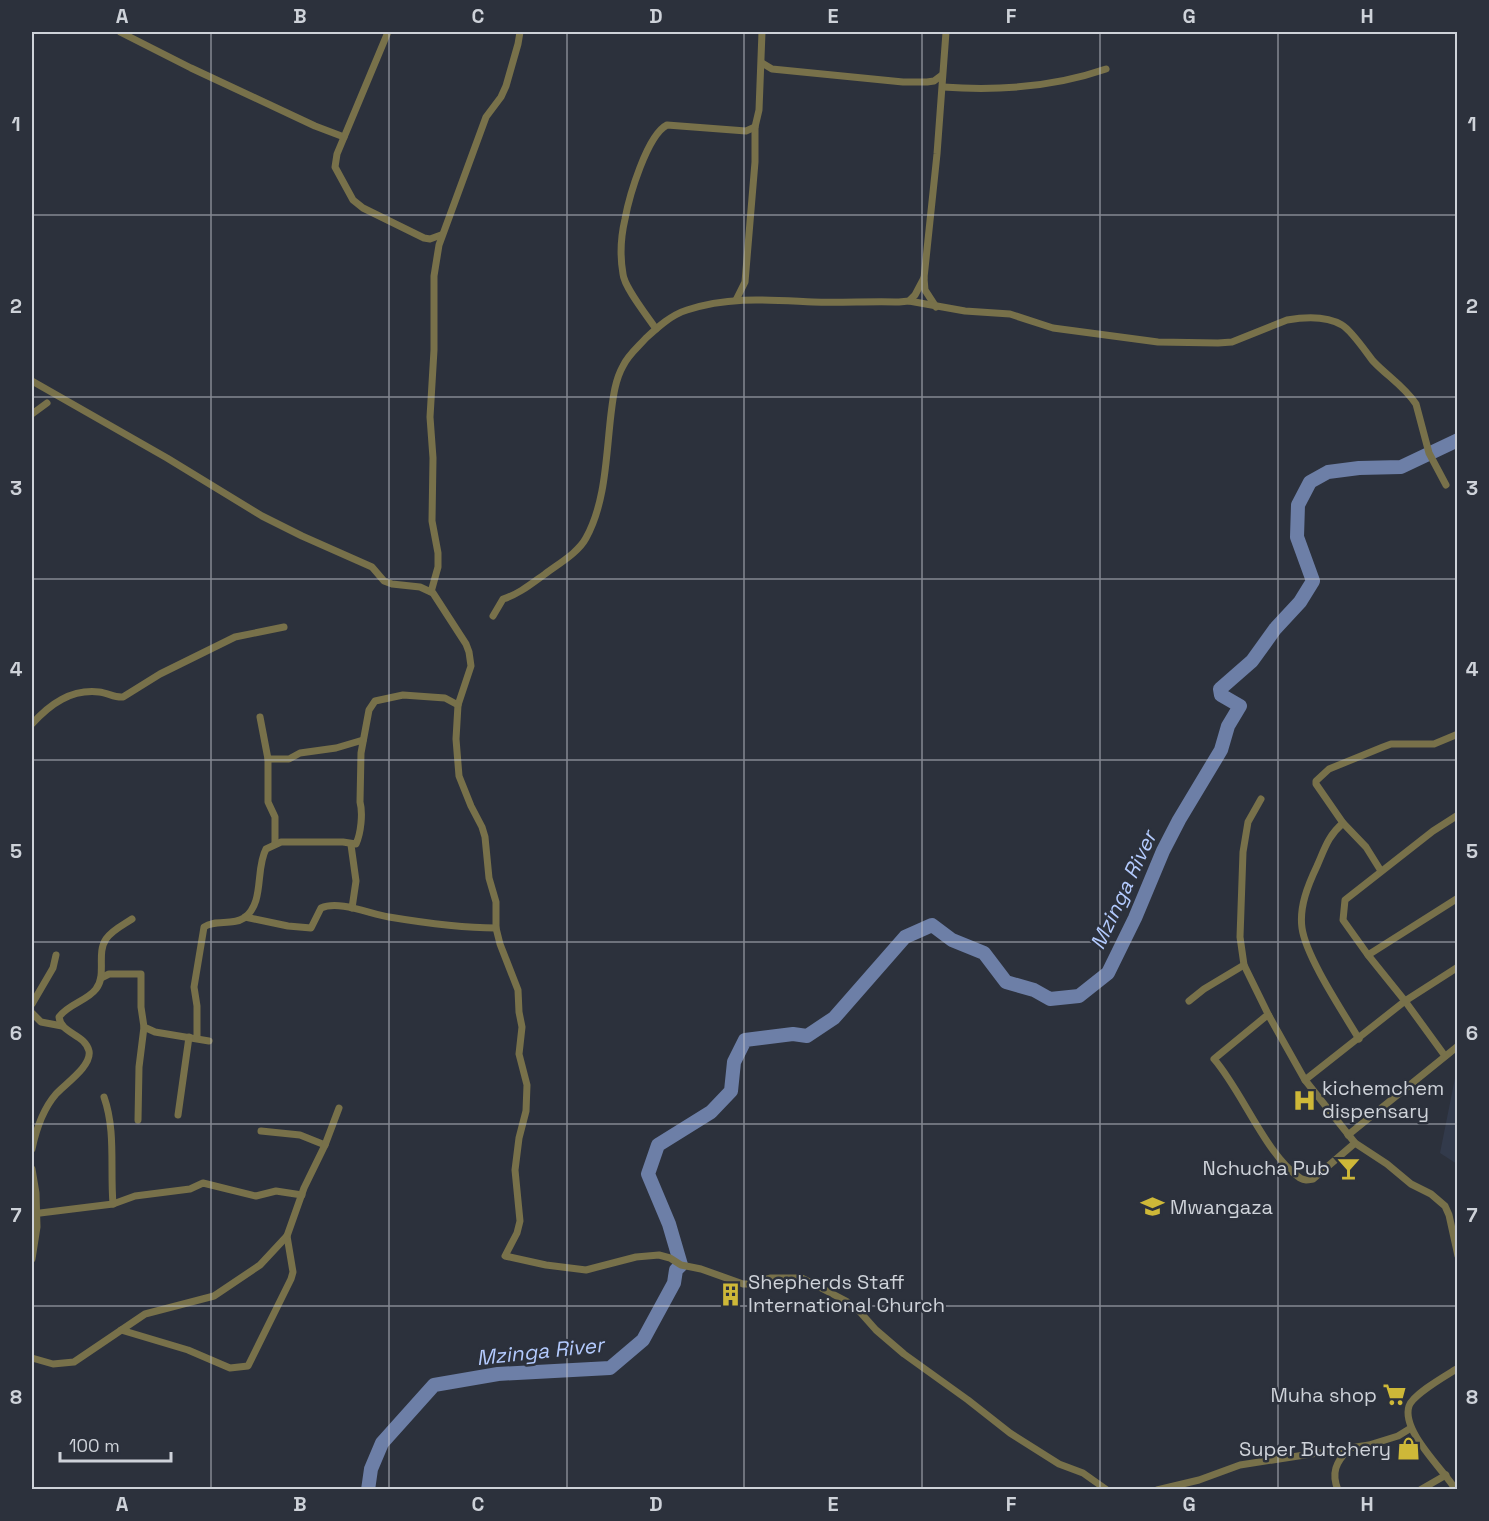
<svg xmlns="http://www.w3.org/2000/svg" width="1489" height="1521" font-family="'Space Grotesk',sans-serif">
  <rect width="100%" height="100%" fill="#2c313c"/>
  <polygon fill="#323a4b" points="1457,1068 1457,1164 1440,1153"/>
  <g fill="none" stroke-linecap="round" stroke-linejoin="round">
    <polyline stroke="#6d7fa7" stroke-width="14" points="368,1490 371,1469 382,1443 434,1385 498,1374 610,1368 643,1340 674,1283 676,1270 681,1265 669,1224 648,1174 658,1145 711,1112 731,1091 734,1062 745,1040 793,1034 807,1036 834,1018 905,937 932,925 952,940 984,953 1006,982 1034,990 1050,999 1079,996 1108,973 1135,918 1163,851 1179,820 1221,750 1228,726 1240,706 1221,695 1220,689 1252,661 1275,629 1300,602 1313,581 1297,537 1298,505 1310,482 1328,472 1359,468 1401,467 1458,440"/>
    <g stroke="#78714a" stroke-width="7">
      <polyline points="120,32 191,68 315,126 344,137"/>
      <polyline points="388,32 337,154 335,167 353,200 363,208 424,238 430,239 441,235"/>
      <polyline points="762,63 772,69 903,82 927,82 934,81 942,75"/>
      <path d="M943 87C998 91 1054 87 1106 69"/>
      <polyline points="924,278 925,290 936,307"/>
      <polyline points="736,300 745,282 755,162 755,127"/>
      <path d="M909 301 965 311 1010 314 1053 328 1158 342 1218 343 1232 342 1287 320C1304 317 1327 316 1342 325 1351 330 1366 352 1373 361 1387 376 1404 386 1416 404L1429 453 1446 485"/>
      <path d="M656 329C648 317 624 287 623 274 620 257 621 236 625 219 629 197 647 135 667 125L746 131 755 127 759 110 762 32"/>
      <polyline points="32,381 167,458 262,516 302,536 372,567 384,581 392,584 420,587 433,593 466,644 469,652 471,666 458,705 456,739 459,776 471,806 482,827 485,837 489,878 496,902 496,928 500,944 518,990 519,1012 522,1027 519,1054 527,1085 526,1111 519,1138 515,1170 520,1221 517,1233 505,1256 546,1265 586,1270 636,1257 659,1255 670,1258 681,1265 701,1269 743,1284 749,1284 770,1278 802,1278 846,1301 860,1312 876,1330 904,1354 968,1400 1010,1433 1059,1464 1083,1473 1107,1490"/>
      <polyline points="32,414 47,403"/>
      <polyline points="431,592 438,567 438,553 432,521 433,458 430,417 434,350 434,276 439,245 486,117 501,97 506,86 518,44 520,32"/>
      <path d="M493 616 503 599C519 594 531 584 545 574 558 564 578 553 586 538 606 502 606 455 611 414 613 398 615 380 623 366 628 355 638 347 646 338 658 327 671 315 687 310 730 296 769 300 813 302 842 303 871 301 899 302L909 301 915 295 924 278 937 154 946 32"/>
      <polyline points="260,717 268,759 268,802 275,817 275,844"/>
      <path d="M32 724C50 704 71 689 99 692 108 693 115 698 123 697L160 674 235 637 284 627"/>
      <polyline points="268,759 289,759 300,753 336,748 363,740"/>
      <polyline points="1261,799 1248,822 1243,852 1240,937 1244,965 1269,1016 1305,1080 1355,1143 1387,1164 1411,1184 1431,1194 1445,1206 1449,1215 1458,1256"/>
      <path d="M1343 823C1328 836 1325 848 1317 866 1308 885 1299 907 1302 928 1306 957 1343 1012 1359 1039"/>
      <polyline points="351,845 356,881 352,908"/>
      <polyline points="1381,871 1366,847 1343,823 1316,784 1316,781 1329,769 1383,747 1391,744 1434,744 1458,734"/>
      <path d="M245 917 288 926 311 928 321 908C339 900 370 914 389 917 425 923 460 928 496 928"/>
      <polyline points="1368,955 1458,898"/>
      <polyline points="101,978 109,974 141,974 141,1007 144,1027 155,1032 209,1041"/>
      <polyline points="1189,1001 1204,989 1244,965"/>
      <polyline points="32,1004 53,968 56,955"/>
      <polyline points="32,1013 41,1022 62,1026"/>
      <path d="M1269 1016 1265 1017 1214 1059C1242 1091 1266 1155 1300 1178 1305 1181 1308 1180 1313 1179L1355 1143"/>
      <path d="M197 1038V1006L194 987 204 927C215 919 232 926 244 918 265 903 255 869 266 849L281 842H343L356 844C361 833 363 813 360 802L361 753 369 710 375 701 403 695 445 698 458 705"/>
      <polyline points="1445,1056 1405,1001 1368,955 1343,920 1345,900 1433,831 1458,815"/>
      <polyline points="1305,1080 1405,1001 1458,967"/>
      <path d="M104 1097C116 1131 110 1168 113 1204"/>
      <polyline points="178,1115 189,1037"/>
      <polyline points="138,1120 139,1067 144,1027"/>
      <polyline points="261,1131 300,1135 325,1145"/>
      <polyline points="1348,1135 1458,1046"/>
      <path d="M32 1149C36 1130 43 1109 56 1094 65 1084 92 1066 89 1051 85 1034 61 1034 59 1017 68 1004 87 1001 96 989 107 975 96 954 106 939 112 930 123 925 132 919"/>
      <polyline points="32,1169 36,1193 37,1227 32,1259"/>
      <polyline points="32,1214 113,1204 135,1196 190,1189 203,1183 256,1196 276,1191 302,1195"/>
      <polyline points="121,1330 188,1350 230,1368 248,1366 291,1279 293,1272 287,1236"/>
      <polyline points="32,1358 53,1364 74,1362 145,1314 214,1296 260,1265 287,1236 304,1188 325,1145 339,1108"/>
      <polyline points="1157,1490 1199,1480 1240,1465 1369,1445 1398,1436 1411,1428"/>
      <path d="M1338 1490C1331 1473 1336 1462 1348 1450"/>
      <polyline points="1420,1490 1446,1475"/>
      <path d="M1456 1490C1443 1469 1401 1431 1409 1406 1413 1394 1447 1375 1458 1368"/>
    </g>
  </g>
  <path fill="none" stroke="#ced2d9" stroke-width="1.5" stroke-opacity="0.55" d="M211 32V1490M389 32V1490M567 32V1490M744 32V1490M922 32V1490M1100 32V1490M1278 32V1490M32 215H1458M32 397H1458M32 579H1458M32 760H1458M32 942H1458M32 1124H1458M32 1306H1458"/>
  <defs>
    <symbol id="hospital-bare" viewBox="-9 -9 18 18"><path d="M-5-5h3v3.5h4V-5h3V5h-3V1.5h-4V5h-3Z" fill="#ceb838" stroke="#2c313c" stroke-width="2.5" paint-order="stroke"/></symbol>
    <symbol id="bar-bare" viewBox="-9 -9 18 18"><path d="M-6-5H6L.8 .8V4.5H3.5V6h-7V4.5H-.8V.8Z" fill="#ceb838" stroke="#2c313c" stroke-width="2.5" paint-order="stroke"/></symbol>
    <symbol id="school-bare" viewBox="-9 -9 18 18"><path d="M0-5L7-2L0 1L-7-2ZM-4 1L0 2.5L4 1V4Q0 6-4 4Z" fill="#ceb838" stroke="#2c313c" stroke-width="2.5" paint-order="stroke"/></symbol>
    <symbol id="building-bare" viewBox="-9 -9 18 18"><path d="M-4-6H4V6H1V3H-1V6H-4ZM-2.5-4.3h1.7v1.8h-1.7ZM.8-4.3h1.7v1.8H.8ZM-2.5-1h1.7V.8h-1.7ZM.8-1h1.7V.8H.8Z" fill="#ceb838" stroke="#2c313c" stroke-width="2.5" paint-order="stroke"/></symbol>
    <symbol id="supermarket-bare" viewBox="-9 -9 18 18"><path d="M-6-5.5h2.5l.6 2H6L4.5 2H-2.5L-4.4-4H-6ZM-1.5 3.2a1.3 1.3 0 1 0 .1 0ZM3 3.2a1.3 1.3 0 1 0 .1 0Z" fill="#ceb838" stroke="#2c313c" stroke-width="2.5" paint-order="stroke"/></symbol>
    <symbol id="shop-bare" viewBox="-9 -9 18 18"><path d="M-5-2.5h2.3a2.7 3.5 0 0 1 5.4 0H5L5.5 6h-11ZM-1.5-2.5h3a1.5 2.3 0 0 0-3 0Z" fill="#ceb838" stroke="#2c313c" stroke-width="2.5" paint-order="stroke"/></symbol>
  </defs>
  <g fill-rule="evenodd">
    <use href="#hospital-bare" x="1288" y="1084" width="33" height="33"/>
    <use href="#bar-bare" x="1332" y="1152" width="33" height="33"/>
    <use href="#school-bare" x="1136" y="1190" width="33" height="33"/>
    <use href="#building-bare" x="714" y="1278" width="33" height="33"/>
    <use href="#supermarket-bare" x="1378" y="1378" width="33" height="33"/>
    <use href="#shop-bare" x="1392" y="1432" width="33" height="33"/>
  </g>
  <g text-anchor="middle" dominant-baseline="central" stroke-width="5" stroke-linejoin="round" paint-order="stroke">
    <g font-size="20" fill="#ced2d9" stroke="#2c313c" text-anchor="start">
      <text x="1322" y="1088">kichemchem<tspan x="1322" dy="23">dispensary</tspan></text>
      <text x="1330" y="1168" text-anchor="end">Nchucha Pub</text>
      <text x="1170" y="1207">Mwangaza</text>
      <text x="748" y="1282">Shepherds Staff<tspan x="748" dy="23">International Church</tspan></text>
      <text x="1377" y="1395" text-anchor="end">Muha shop</text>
      <text x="1391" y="1449" text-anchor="end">Super Butchery</text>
    </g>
    <g font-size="21" font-style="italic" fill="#b3cafd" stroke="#2c313c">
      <text transform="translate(1123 890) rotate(-65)">Mzinga River</text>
      <text transform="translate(540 1351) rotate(-6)">Mzinga River</text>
    </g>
  </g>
  <rect width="1489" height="1521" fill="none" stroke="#2c313c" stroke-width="66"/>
  <path d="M60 1452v9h111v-9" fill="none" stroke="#ced2d9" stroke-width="3"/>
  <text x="69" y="1452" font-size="18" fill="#ced2d9" stroke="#2c313c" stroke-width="4.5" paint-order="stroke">100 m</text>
  <rect x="33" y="33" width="1423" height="1455" fill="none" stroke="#ced2d9" stroke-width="2"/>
  <g font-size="20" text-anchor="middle" font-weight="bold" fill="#ced2d9">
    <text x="122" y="23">A</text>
    <text x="300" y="23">B</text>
    <text x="478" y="23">C</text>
    <text x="656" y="23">D</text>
    <text x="833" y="23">E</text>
    <text x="1011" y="23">F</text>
    <text x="1189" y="23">G</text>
    <text x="1367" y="23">H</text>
    <text x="16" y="131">1</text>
    <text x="1472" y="131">1</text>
    <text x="16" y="313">2</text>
    <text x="1472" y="313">2</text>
    <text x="16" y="495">3</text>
    <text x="1472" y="495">3</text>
    <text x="16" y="676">4</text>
    <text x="1472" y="676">4</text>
    <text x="16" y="858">5</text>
    <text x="1472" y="858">5</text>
    <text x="16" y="1040">6</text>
    <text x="1472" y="1040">6</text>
    <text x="16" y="1222">7</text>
    <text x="1472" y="1222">7</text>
    <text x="16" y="1404">8</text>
    <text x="1472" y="1404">8</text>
    <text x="122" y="1511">A</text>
    <text x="300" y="1511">B</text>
    <text x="478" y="1511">C</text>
    <text x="656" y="1511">D</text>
    <text x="833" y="1511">E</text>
    <text x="1011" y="1511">F</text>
    <text x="1189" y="1511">G</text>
    <text x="1367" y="1511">H</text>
  </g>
</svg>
